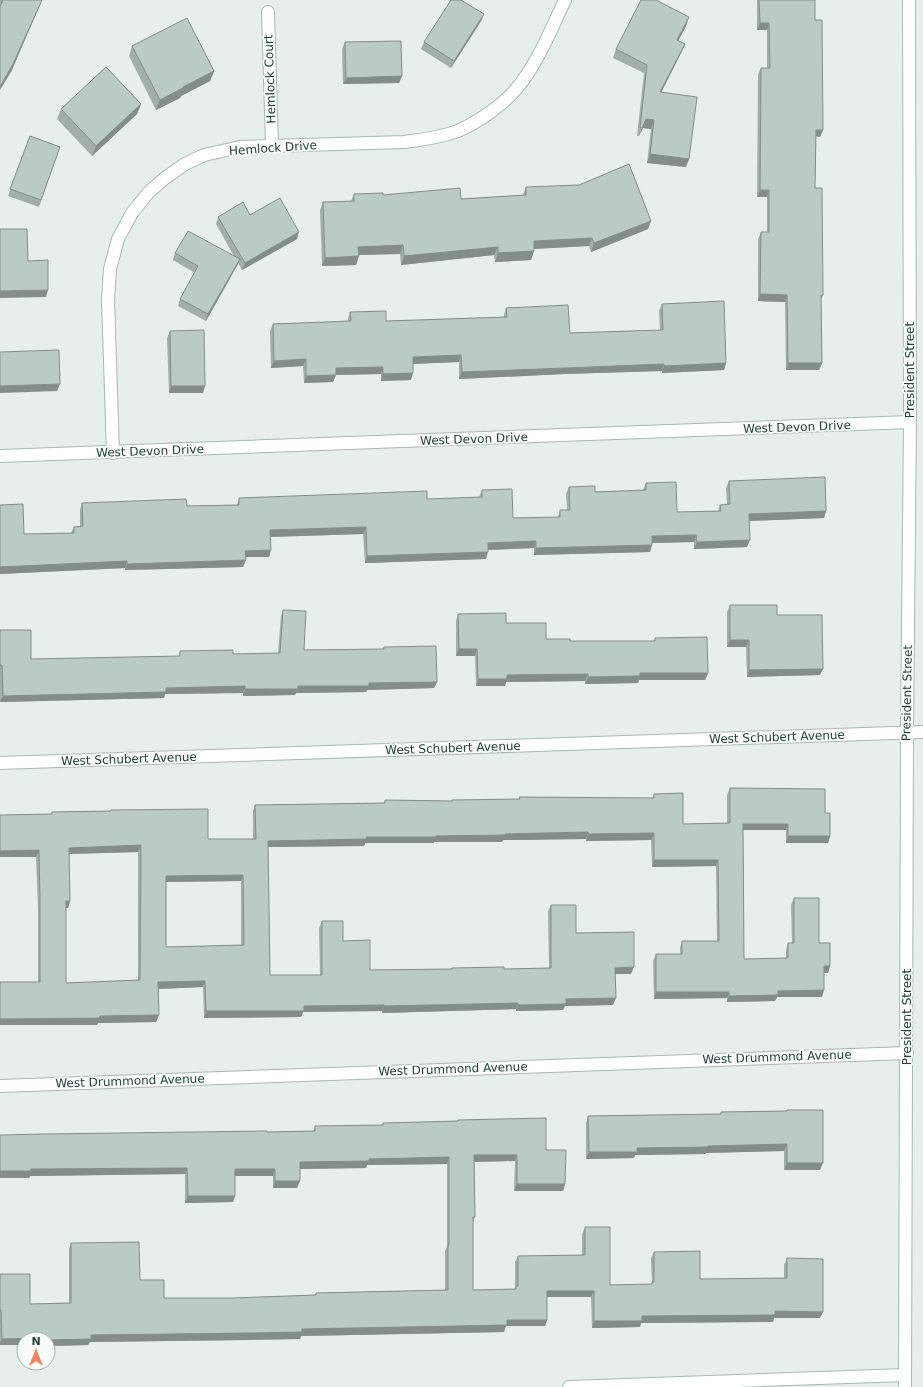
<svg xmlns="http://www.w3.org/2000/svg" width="923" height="1387" font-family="'DejaVu Sans',sans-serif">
  <rect width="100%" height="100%" fill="#e6efeb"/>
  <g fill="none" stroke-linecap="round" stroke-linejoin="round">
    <defs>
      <g id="street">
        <polyline points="268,12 272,146"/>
        <path d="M113 453 108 300 110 269 118 239 132 213 148 193 165 178 185 164 204 155 240 147 404 142C422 140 441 137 458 131 478 122 503 105 517 88 538 63 551 29 565 0"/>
        <polyline points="0,456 910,422"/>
        <polyline points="0,763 923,732"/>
        <polyline points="0,1086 907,1053"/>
        <polyline points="569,1387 905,1375"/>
        <polyline points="905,1387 907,732 910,422 909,0"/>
      </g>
    </defs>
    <use href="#street" stroke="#a8b8b2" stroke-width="14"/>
    <use href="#street" stroke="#fff" stroke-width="12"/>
  </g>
  <g fill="#a1aea9" fill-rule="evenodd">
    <polygon points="0,0 42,0 11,72 1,5 0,5"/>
    <polygon points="757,0 815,0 815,20 823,130 820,137 816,136 815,188 823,295 821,299 822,363 819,370 786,370 785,302 758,301 758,239 761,232 767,232 767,197 757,197 758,74 761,68 767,68 767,30 757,30"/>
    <polygon points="689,17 686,26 678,41 685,44 681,53 661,92 686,167 647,163 651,129 643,128 639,136 637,136 644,73 613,58 616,49"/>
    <polygon points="481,21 451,68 421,49 424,42"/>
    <polygon points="345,42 402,76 399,83 343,84 342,49"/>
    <polygon points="132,46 214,71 210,81 181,96 180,98 156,110 129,56"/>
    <polygon points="141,104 137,114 92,156 57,119 61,109"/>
    <polygon points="30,136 60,147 39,207 8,196"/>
    <polygon points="526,187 648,229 591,252 589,246 534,249 534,251 531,260 495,262 494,255 401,265 400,254 359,255 356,265 322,266 320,210 323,202 351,201 354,194 383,195 461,199 523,195"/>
    <polygon points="250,215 297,239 242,270 238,263 206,321 178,306 180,299 195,273 173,260 175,253 234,256 216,224 218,217"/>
    <polygon points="662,304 726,363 724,370 662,373 662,371 564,374 459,379 459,362 413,364 411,380 381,381 381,374 336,375 333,382 304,383 303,366 271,368 270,331 273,324 348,321 348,319 350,312 386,321 504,317 504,315 506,308 570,333 660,330 659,311"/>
    <polygon points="170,331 203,393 169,393 167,338"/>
    <polygon points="729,481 826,511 824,518 749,521 747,547 694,549 694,542 652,543 650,552 534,555 534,548 488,550 486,559 365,563 363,534 271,537 271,550 269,557 246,557 243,567 125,570 125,568 0,574 0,505 24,534 71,533 74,527 80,526 80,510 82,503 187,506 237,505 239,498 427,499 479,497 482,490 513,518 558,517 560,510 567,510 566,494 569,487 595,492 643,490 646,483 677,512 718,511 720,505 727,504 726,488"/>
    <polygon points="730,605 777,615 820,675 747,677 746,647 727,647 727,612"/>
    <polygon points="283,610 304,650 383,649 384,647 437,682 434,688 367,690 366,692 296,693 295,695 243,696 243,693 165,694 164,698 0,702 0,630 31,659 179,656 180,651 233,654 278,653 281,616"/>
    <polygon points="458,614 506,623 546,639 570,641 654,641 655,638 708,673 705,680 639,680 638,683 585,684 585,681 506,682 505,686 476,686 475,656 456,656 456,621"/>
    <path d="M730 788 825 813 830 836 828 843H786V830H743L744 959 786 958V950L788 943H792L791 905 794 898 819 943 830 966 828 973H824L822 997H777L775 1001 727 1002V998L654 999 653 961 656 954H680V948L682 941H717L716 866 652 867 651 840 586 841V839L503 840 502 842H434V843H365L364 846 268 847 270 975H320L319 928 322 921 343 941 370 970 451 969 452 968 504 969 549 968 548 911 551 905 576 933 631 974H615L613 1005 565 1006 563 1010 516 1011V1009L382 1013V1011L303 1012 301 1017 204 1018 203 987 158 989 159 1015 156 1022 98 1023 97 1025 38 982V908L36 857H0V815L51 814 52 812 111 811V810L208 839H253V811L255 805 384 803 385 800 451 801 519 799V797L652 798 654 794 683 824 727 823V795ZM138 852V980L66 983V908H68L70 901 69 854ZM241 881V945L166 947V882Z"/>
    <polygon points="787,1110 820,1170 784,1170 784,1151 706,1153 705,1154 635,1155 634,1158 586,1159 586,1123 588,1116 720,1114 721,1112 786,1111"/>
    <polygon points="458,1120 546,1150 565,1184 563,1191 514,1191 515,1161 474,1162 475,1217 473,1222 473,1290 515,1289 515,1262 518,1256 582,1255 582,1234 585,1227 610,1285 651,1284 652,1283 651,1258 654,1252 700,1279 784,1278 784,1265 787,1258 820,1318 774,1318 773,1322 641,1323 640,1327 592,1328 591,1297 547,1297 547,1320 545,1326 506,1326 504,1332 301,1336 300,1339 247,1340 90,1342 88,1345 48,1346 48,1339 24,1339 24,1345 0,1345 0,1274 30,1304 69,1303 69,1249 71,1243 140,1280 164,1298 233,1298 315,1295 316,1293 445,1290 445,1251 447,1247 447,1164 367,1165 366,1168 300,1169 297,1188 273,1188 273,1176 235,1176 235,1196 233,1202 185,1203 185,1174 30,1176 29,1178 0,1178 267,1132 313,1131 315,1126 382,1125 383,1123 458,1121"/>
  </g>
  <g fill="#838d89">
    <polygon points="42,0 11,72 0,90 0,87"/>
    <polygon points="484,14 481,21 451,68 454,61"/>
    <polygon points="689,17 686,26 674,49 677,40"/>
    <polygon points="760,23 769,23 767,30 757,30"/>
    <polygon points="685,44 681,53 657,101 660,92"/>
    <polygon points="214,71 210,81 181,96 180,98 156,110 160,100 183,87"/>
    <polygon points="402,76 399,83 343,84 346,78"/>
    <polygon points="141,104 137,114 92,156 96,146"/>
    <polygon points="646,119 654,120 651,129 643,128 639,136 642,128"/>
    <polygon points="816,130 823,130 820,137 814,136"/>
    <polygon points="650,154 689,159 686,167 647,163"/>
    <polygon points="760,190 769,190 767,197 757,197"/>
    <polygon points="651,221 648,229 591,252 594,243"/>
    <polygon points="299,232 297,239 242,270 245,263"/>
    <polygon points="592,238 589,246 531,249 534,241"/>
    <polygon points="403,245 400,254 355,255 358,247"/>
    <polygon points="498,247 494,255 401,265 404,256"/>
    <polygon points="534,251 531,260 495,262 498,253"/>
    <polygon points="359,256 356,265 322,266 325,258"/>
    <polygon points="240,259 237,266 206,321 208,314"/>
    <polygon points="48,290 46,297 0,298 0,291"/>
    <polygon points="760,294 787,295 785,302 758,301"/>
    <polygon points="461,355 459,362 410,364 413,357"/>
    <polygon points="306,359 303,366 271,368 274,361"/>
    <polygon points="726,363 724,370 662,373 664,366"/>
    <polygon points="788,363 822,363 819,370 786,370"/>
    <polygon points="664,364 662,371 564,374 459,379 462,372 566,368"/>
    <polygon points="383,367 381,374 333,375 336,368"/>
    <polygon points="413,373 411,380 381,381 383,374"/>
    <polygon points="336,375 333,382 304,383 306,376"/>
    <polygon points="60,384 57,391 0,393 0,386"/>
    <polygon points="171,386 205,386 203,393 169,393"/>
    <polygon points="826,511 824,518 746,521 749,514"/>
    <polygon points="366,527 363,534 268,537 270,530"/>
    <polygon points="696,535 694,542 650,543 652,536"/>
    <polygon points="750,540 747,547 694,549 697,542"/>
    <polygon points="536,541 534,548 486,550 488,543"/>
    <polygon points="652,545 650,552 534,555 536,548"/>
    <polygon points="271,550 269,557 243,557 245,551"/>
    <polygon points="488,552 486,559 365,563 367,556"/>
    <polygon points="246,560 243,567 125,570 127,564"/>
    <polygon points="127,561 125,568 0,574 0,567"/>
    <polygon points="730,640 749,640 746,647 727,647"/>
    <polygon points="459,649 477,649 475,656 456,656"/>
    <polygon points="823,669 820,675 747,677 749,670"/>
    <polygon points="640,673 708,673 705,680 639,680 638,683 585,684 588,677"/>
    <polygon points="588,674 585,681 506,682 505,686 476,686 478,679 507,675"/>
    <polygon points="437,682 434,688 367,690 366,692 296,693 295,695 243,696 245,689 369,683"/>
    <polygon points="245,686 243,693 165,694 164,698 0,702 3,696 166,688"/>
    <polygon points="743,824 788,824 786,830 741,830"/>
    <polygon points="588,832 586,839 503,840 502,842 434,842 434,843 365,843 364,846 266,847 268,841 366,837"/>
    <polygon points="654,833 651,840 586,841 588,834"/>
    <polygon points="788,836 830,836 828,843 786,843"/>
    <polygon points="141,845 138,852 67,854 69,848"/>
    <polygon points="39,850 36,857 0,857 0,851"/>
    <polygon points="654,860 718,860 716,866 652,867"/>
    <polygon points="243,875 241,881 164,882 166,876"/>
    <polygon points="66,901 70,901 68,908 63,908"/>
    <polygon points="824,966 830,966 828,973 822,973"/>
    <polygon points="634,967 631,974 613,974 615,968"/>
    <polygon points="205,981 203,987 156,989 158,982"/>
    <polygon points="824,990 822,997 777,997 775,1001 727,1002 729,996 778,991"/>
    <polygon points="656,992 729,992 727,998 654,999"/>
    <polygon points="616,998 613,1005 565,1006 563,1010 516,1011 518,1005 566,999"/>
    <polygon points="518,1003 516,1009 382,1013 384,1006"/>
    <polygon points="384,1005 382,1011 303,1012 301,1017 204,1018 206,1011 304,1006"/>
    <polygon points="159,1015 156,1022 98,1023 97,1025 0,1025 0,1019"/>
    <polygon points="787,1144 784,1151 706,1153 705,1154 635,1155 634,1158 586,1159 589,1152 637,1148"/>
    <polygon points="474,1155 517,1155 515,1161 472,1162"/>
    <polygon points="449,1157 447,1164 367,1165 366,1168 297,1169 300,1162 369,1159"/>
    <polygon points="787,1163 823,1163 820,1170 784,1170"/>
    <polygon points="187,1168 185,1174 30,1176 29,1178 0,1178 0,1171 31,1169"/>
    <polygon points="235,1169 275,1169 273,1176 232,1176"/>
    <polygon points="275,1181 300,1181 297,1188 273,1188"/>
    <polygon points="517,1184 565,1184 563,1191 514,1191"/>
    <polygon points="188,1196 235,1196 233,1202 185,1203"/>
    <polygon points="547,1291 594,1291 591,1297 544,1297"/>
    <polygon points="775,1311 823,1312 820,1318 774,1318 773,1322 641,1323 640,1327 592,1328 594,1321 642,1316"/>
    <polygon points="507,1320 547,1320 545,1326 506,1326 504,1332 301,1336 300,1339 247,1340 90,1342 88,1345 48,1346 48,1340 91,1335 302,1329"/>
    <polygon points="43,1338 43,1339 24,1339 24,1345 0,1345 0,1343 2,1339"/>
  </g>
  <g fill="#bbcac4" stroke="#838d89" fill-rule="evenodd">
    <polygon points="3,0 42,0 13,64 0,87 0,7"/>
    <polygon points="451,0 461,0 484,14 454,61 424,42"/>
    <polygon points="641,0 656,0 689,17 677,40 685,44 660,92 697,97 689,159 650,154 654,120 646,119 642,128 640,127 647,65 616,49"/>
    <polygon points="759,0 815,0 815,20 822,20 823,130 816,130 815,188 822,188 823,295 821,295 822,363 788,363 787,295 760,294 761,232 769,232 769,190 760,190 761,68 770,68 769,23 760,23"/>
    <polygon points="187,18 214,71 183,87 183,88 160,100 132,46"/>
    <polygon points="401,41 402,76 346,78 345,42"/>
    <polygon points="106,67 141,104 96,146 61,109"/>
    <polygon points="30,136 60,147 41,200 10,189"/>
    <polygon points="629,164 651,221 594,243 592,238 534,241 534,251 498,253 498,247 404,256 403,245 358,247 359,256 325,258 323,202 354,201 354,194 383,193 383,195 460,188 461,199 526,195 526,187 579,185"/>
    <polygon points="280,198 299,232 245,263 218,217 243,202 250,215"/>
    <polygon points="0,229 27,229 28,261 48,260 48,290 0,291"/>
    <polygon points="188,231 240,259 208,314 180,299 198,266 175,253"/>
    <polygon points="724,301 726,363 664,366 664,364 566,368 462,372 461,355 413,357 413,373 383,374 383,367 336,368 336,375 306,376 306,359 274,361 273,324 351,321 350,312 386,311 386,321 507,317 506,308 568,305 570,333 663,330 662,304"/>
    <polygon points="204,330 205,386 171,386 170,331"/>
    <polygon points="59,350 60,384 0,386 0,352"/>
    <polygon points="825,477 826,511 749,514 750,540 697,542 696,535 652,536 652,545 536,548 536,541 488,543 488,552 367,556 366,527 270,530 271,550 245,551 246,560 127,564 127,561 0,567 0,505 23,504 24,534 74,533 74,527 83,526 82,503 186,499 187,506 239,505 239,498 427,491 427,499 482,497 482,490 512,489 513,518 560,517 560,510 570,510 569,487 595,486 595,492 646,490 646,483 676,482 677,512 721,511 720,505 730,504 729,481"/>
    <polygon points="730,605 777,605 777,615 822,615 823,669 749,670 749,640 730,640"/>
    <polygon points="283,610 306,611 304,650 384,649 384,647 436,646 437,682 369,683 369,686 298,686 298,689 245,689 245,686 166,688 166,692 3,696 2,665 0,665 0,630 31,630 31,659 180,656 180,651 233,650 233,654 280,653"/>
    <polygon points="506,613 506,623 546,623 546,639 570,639 570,641 655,641 655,638 707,637 708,673 640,673 640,676 588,677 588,674 507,675 507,679 478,679 477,649 459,649 458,614"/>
    <path d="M730 788 825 789V813H830V836H788V824H743L744 959 788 958V943H794V898H819V943H830V966H824V990L778 991V995L729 996V992H656V954H682V941H719L718 860H654V833L588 834V832L505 834V835L436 836V837H366L367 839 268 841 270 975H322V921H343V941L370 940V970L452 969V968L504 967V969L551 968V905H576V933L634 932V967L615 968 616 998 566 999V1004L518 1005V1003L384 1006V1005L304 1006V1011H206L205 981 158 982 159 1015 100 1016V1018L0 1019V982H40V901L39 850 0 851V815L52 814V812L111 811V810L208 809V839H256L255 805 385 803V800L452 801V800L520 799 519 797 654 798V794L683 793V824L730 823ZM141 845 140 980 66 983V901H70L69 848ZM243 875 244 945 166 947V876Z"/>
    <polygon points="787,1110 823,1110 823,1163 787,1163 787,1144 708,1146 708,1147 637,1148 637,1152 589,1152 588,1116 721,1114 721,1112 787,1111"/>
    <polygon points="546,1118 546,1150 566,1150 565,1184 517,1184 517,1155 474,1155 475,1217 473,1217 473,1290 516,1289 516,1286 518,1286 518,1256 585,1255 585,1227 610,1227 610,1285 652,1284 652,1282 654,1282 654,1252 700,1251 700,1279 787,1278 787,1258 823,1259 823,1312 775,1311 775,1315 642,1316 642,1321 594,1321 594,1291 547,1291 547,1320 507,1320 507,1325 302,1329 302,1332 250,1333 91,1335 91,1339 48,1340 48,1339 43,1339 43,1338 2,1339 1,1310 0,1310 0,1274 30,1274 30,1304 71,1303 71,1243 139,1242 140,1280 164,1280 164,1298 233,1298 316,1295 316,1293 448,1290 448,1245 449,1245 449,1157 369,1159 369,1161 300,1162 300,1181 275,1181 275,1169 235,1169 235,1196 188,1196 187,1168 31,1169 31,1171 0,1171 0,1135 44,1134 267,1131 267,1132 315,1131 315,1126 383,1125 383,1123 458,1121 458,1120"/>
  </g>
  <g text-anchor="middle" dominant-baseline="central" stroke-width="3.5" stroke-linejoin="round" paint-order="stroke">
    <g font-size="12" fill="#24423a" stroke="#f7fbf9">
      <text transform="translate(270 79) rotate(-92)">Hemlock Court</text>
      <text transform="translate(273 148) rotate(-4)">Hemlock Drive</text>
      <text transform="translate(910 370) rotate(-90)">President Street</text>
      <text transform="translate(797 427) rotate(-2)">West Devon Drive</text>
      <text transform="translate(474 439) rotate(-2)">West Devon Drive</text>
      <text transform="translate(150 451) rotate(-2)">West Devon Drive</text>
      <text transform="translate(907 693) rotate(-89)">President Street</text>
      <text transform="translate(777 737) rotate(-2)">West Schubert Avenue</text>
      <text transform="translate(453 748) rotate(-2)">West Schubert Avenue</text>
      <text transform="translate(129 759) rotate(-2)">West Schubert Avenue</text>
      <text transform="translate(907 1017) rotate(-90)">President Street</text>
      <text transform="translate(777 1057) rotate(-2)">West Drummond Avenue</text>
      <text transform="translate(453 1069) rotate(-2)">West Drummond Avenue</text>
      <text transform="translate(130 1081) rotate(-2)">West Drummond Avenue</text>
    </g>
  </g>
  <g transform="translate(36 1351)"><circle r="19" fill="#f7fbf9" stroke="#a3b1ad"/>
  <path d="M0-3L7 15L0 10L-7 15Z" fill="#f4845f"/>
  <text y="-6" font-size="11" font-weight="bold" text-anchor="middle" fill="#24423a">N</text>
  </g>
</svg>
